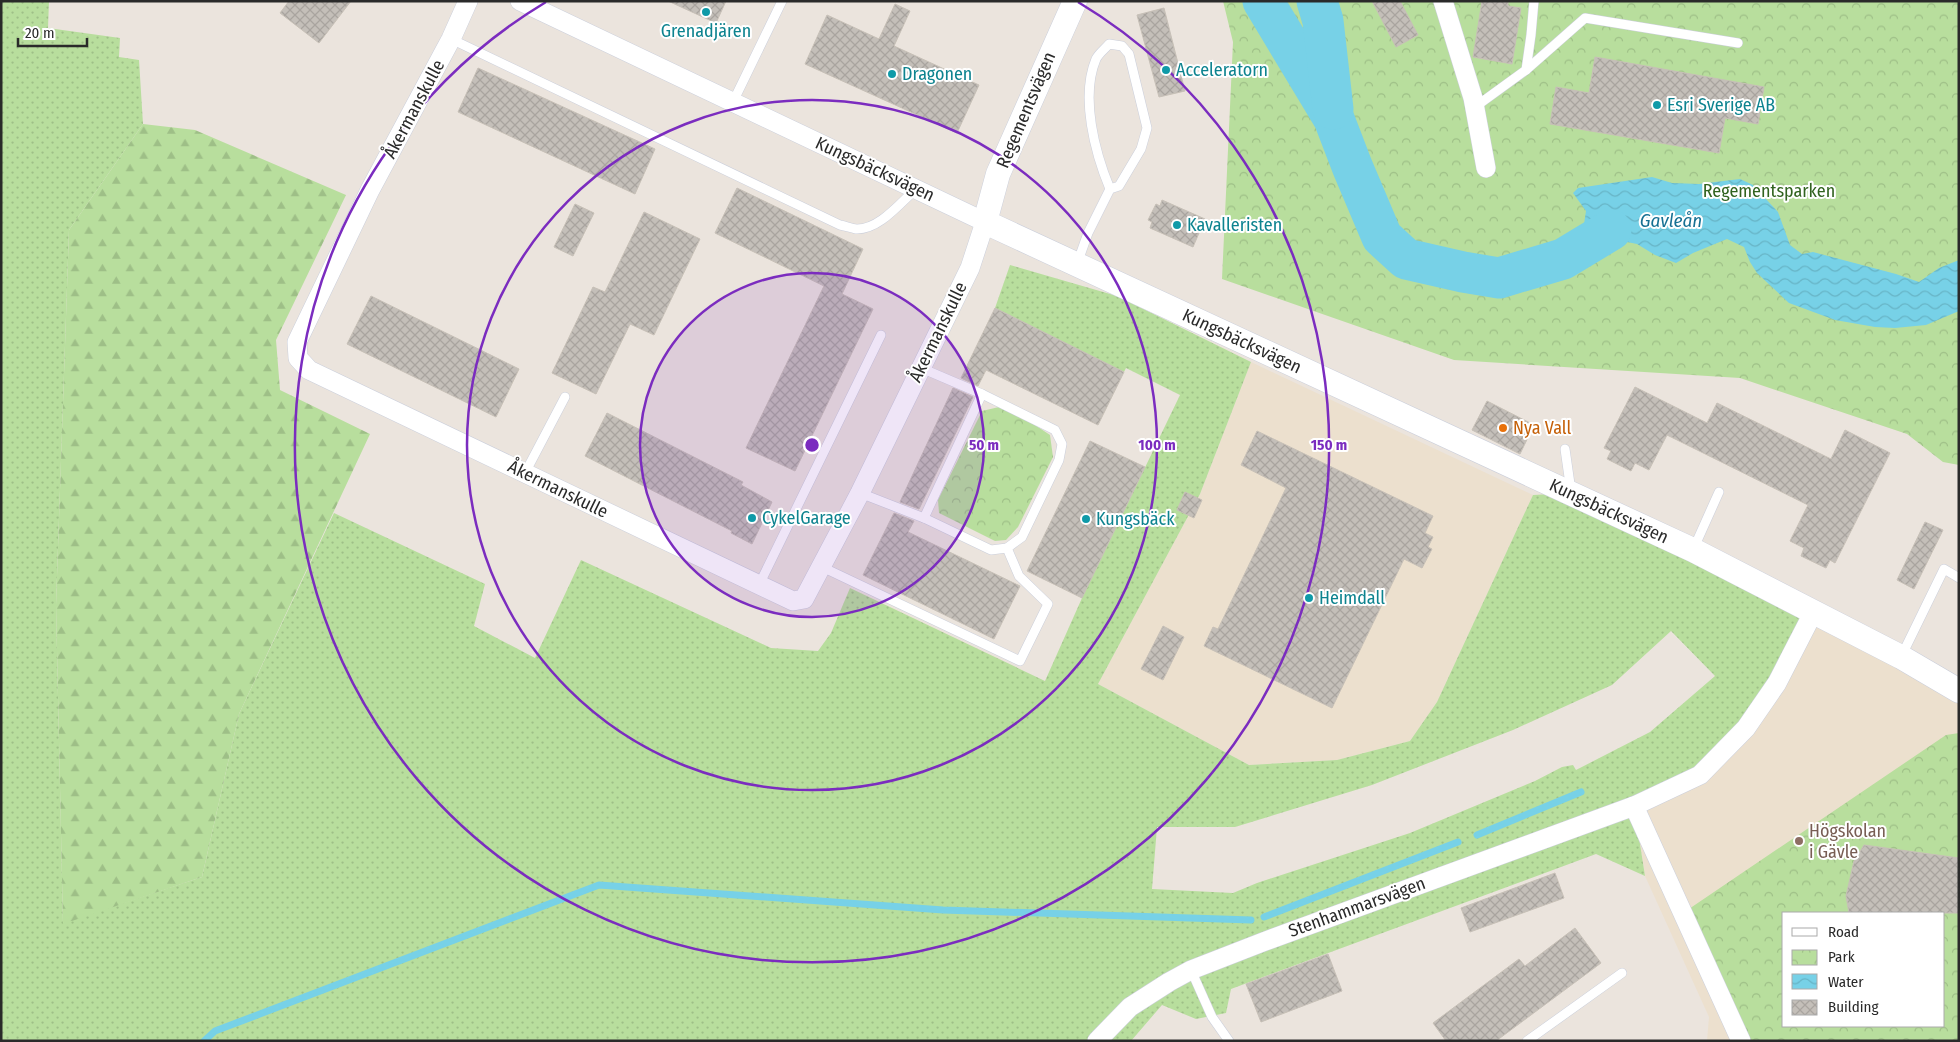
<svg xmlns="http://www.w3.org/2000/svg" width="1960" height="1042" font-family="'Fira Sans Condensed',sans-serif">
  <defs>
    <pattern id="grass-dots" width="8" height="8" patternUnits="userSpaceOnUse" patternTransform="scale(1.25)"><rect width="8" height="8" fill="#b8de9d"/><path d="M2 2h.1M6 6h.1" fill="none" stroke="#9ebf87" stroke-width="1.8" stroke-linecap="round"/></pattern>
    <pattern id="forest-firs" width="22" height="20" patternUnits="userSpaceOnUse" patternTransform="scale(1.25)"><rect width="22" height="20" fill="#b8de9d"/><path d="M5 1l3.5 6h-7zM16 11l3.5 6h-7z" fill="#9ebf87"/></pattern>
    <pattern id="park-crowns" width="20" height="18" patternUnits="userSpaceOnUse" patternTransform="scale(1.25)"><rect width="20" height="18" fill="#b8de9d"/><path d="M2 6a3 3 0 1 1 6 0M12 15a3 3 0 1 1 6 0" fill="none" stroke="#9ebf87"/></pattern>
    <pattern id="water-waves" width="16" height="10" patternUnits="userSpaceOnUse" patternTransform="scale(1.25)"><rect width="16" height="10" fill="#77d1e7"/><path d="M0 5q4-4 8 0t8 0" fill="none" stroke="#67b4c6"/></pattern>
    <pattern id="building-cross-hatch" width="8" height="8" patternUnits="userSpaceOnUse" patternTransform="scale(1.25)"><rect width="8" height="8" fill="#c4bfb9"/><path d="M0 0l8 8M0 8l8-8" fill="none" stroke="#a9a49f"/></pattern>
  </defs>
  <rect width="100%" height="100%" fill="#ebe4dd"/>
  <g fill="#ece0ce" fill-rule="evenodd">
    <polygon points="1251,362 1533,495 1437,702 1410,741 1337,760 1249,765 1098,684 1200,494"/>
    <path d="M1813 613 1959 694V1041H1707L1709 1017 1645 876 1634 806ZM1784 913H1944V1026H1784Z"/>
  </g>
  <path fill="url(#grass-dots)" fill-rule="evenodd" d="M1 1H49L48 28 120 38 119 57 139 60 143 124 69 230 56 605 63 923 202 877 239 714 334 513 485 584 474 626 535 658 581 560 771 648 818 651 831 633 850 588 1045 681 1082 598 1180 395 1126 368 1124 372 995 308 1010 265 1117 296 1251 362 1200 494 1098 684 1249 765 1337 760 1410 741 1437 702 1533 495 1571 493 1813 613 1777 683 1700 775 1634 806 1645 876 1596 854 1231 989 1226 1013 1196 1019 1162 1005 1131 1041H1ZM1671 631 1715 676 1650 732 1576 770 1573 765 1562 767 1535 781 1410 833 1257 883 1233 893 1152 889 1157 827H1235L1372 785 1513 730 1612 685Z"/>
  <polygon fill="url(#forest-firs)" points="143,124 195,130 346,195 276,340 280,390 370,434 239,714 202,877 63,924 56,605 69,230"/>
  <g fill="url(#park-crowns)" fill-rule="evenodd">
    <polygon points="1223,1 1959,1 1959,465 1943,462 1907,434 1740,378 1454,360 1222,279 1233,42"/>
    <polygon points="999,407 1035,425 1050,435 1053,457 1018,527 1006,540 995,541 939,513 938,500 982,411"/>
    <path d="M1959 733V1041H1741L1683 913 1946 735ZM1784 913H1944V1026H1784Z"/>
  </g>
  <polygon fill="url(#water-waves)" points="1652,177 1672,183 1699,184 1740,179 1753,185 1778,212 1790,245 1802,254 1813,252 1896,274 1919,282 1939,268 1959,260 1959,311 1926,325 1895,328 1875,327 1835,320 1789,303 1757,273 1750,262 1744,247 1727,239 1693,253 1676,263 1655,255 1637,244 1622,241 1601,248 1569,275 1560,250 1584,224 1586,211 1573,193 1578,188"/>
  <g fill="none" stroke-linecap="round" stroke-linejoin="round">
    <g stroke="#77d1e7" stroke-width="7">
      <polyline points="1477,835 1581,792"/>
      <polyline points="1264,917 1458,842"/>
      <polyline points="204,1041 215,1031 599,885 943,910 1251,920"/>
    </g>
    <g stroke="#77d1e7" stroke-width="41">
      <polyline points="1263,1 1334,119 1352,166 1382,237 1406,259 1463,272 1499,278 1563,259 1611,230"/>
      <polyline points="1317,1 1323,21 1333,109"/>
    </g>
  </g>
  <g fill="url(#building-cross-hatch)" stroke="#c7c0b7">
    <polygon points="289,1 351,1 319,43 280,13"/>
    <polygon points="668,1 726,1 716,23"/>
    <polygon points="1372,1 1400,1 1418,35 1396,47"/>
    <polygon points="1482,1 1508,1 1508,6 1521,8 1512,64 1473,57"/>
    <polygon points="895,4 910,11 894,46 979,85 957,133 805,64 827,15 879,39"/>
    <polygon points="1164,8 1185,91 1159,97 1137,15"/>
    <polygon points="1595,57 1764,87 1758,124 1725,118 1719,153 1550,124 1556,87 1589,93"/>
    <polygon points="478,68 655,149 635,194 458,112"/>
    <polygon points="737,188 863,249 842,294 873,309 795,471 746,448 824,286 715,233"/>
    <polygon points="1162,200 1205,219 1193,247 1150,228 1152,222 1148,220 1156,204 1160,206"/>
    <polygon points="575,204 594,213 573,256 554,247"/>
    <polygon points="644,212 700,239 654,335 630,324 596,394 552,373 593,287 605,292"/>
    <polygon points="371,296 519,369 496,417 347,344"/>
    <polygon points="995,308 1124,372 1098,425 986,370 978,386 961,378"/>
    <polygon points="1635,387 1707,423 1717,403 1831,459 1845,430 1890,453 1835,563 1830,560 1826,568 1801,556 1804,548 1790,541 1808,505 1667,435 1649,470 1635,463 1631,471 1607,459 1611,451 1604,448"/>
    <polygon points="953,388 973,397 919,509 900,502"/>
    <polygon points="1487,401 1534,425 1520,454 1472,430"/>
    <polygon points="607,413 743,482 741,485 772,502 752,544 731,533 732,531 585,456"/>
    <polygon points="1257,431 1433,516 1425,533 1433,537 1428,547 1432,549 1422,568 1404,559 1332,708 1204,646 1213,627 1218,629 1286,488 1241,465"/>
    <polygon points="1090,441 1145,467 1082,598 1027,571"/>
    <polygon points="1185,492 1202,500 1194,518 1177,510"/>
    <polygon points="894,513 914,521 908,532 1020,586 994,639 863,575"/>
    <polygon points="1925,522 1943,530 1914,589 1897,580"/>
    <polygon points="1163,626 1184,637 1163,680 1141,669"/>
    <polygon points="1864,845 1959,858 1959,913 1849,913 1846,896 1854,861"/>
    <polygon points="1555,873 1564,898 1470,932 1461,908"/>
    <polygon points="1575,928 1601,963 1496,1041 1446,1041 1433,1023 1519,959 1525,966"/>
    <polygon points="1328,954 1342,991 1261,1022 1246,984"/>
  </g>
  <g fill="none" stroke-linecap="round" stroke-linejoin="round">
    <defs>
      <g id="service">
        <path d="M451 39 840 225C845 226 851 228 856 229 879 230 900 203 916 189"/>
        <polyline points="1526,70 1585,18 1738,43"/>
        <polyline points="733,102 782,1"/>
        <polyline points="1475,107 1526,70 1531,35 1534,1"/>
        <path d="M1077 264 1088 233 1110 189 1119 186 1141 149 1147 128 1129 54 1122 46 1109 44C1105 49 1099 53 1096 59 1080 97 1095 153 1110 189"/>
        <polyline points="1565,449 1571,491"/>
        <polyline points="525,473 565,397"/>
        <polyline points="860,493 924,518 982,394 921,368"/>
        <polyline points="924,518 991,550 1007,548 1022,537 1059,460 1062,444 1055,430 982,394"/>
        <polyline points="1693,550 1719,492"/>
        <polyline points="822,567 1020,661 1048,604 1019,576 1007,548"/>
        <polyline points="759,585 881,335"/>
        <polyline points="1901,657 1944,569 1959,578"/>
        <polyline points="1191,970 1212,1017 1229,1041"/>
        <polyline points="1527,1041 1622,973"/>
      </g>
      <g id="minor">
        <polyline points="468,1 451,39 370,190 297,342 298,358 309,370 793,601 804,599 860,493 970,268 985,222 520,1"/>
        <polyline points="1443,1 1473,98 1486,168"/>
        <polyline points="1634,806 1741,1041"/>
        <polyline points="1097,1041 1130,1007 1169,982 1191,970 1263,942 1634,806 1700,775 1746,728 1777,683 1813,613"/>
      </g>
      <polyline id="tertiary" points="1075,1 998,174 985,222 1693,550 1901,657 1959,691"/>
    </defs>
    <use href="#service" stroke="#cbcfdb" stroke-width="10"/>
    <use href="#minor" stroke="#cbcfdb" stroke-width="20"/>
    <use href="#tertiary" stroke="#cbcfdb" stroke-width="25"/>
    <use href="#service" stroke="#fff" stroke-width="9"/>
    <use href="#minor" stroke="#fff" stroke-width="19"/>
    <use href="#tertiary" stroke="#fff" stroke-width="24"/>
  </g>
  <circle cx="812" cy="445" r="172" fill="#7b2cbf" fill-opacity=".12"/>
  <g fill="none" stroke="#7b2cbf" stroke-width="2.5">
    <circle cx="812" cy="445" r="172"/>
    <circle cx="812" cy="445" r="345"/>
    <path d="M1078 2A517 517 0 1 1 546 2"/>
  </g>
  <g fill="#0f9aa8" stroke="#fff" stroke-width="2">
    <circle cx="706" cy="12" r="5"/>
    <circle cx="1166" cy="70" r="5"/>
    <circle cx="892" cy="74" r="5"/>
    <circle cx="1657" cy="105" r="5"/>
    <circle cx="1177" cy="225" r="5"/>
    <circle cx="752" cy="518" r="5"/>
    <circle cx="1086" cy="519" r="5"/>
    <circle cx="1309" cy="598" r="5"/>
  </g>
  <circle fill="#e8710a" stroke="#fff" stroke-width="2" cx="1503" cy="428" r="5"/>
  <circle fill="#8d6e63" stroke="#fff" stroke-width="2" cx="1799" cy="841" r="5"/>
  <g text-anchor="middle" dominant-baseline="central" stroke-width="4" stroke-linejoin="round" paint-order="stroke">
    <g font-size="18" fill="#0d838f" stroke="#fff" text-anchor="start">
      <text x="706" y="31" text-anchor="middle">Grenadjären</text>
      <text x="1176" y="70">Acceleratorn</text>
      <text x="902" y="74">Dragonen</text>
      <text x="1667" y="105">Esri Sverige AB</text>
      <text x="1187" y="225">Kavalleristen</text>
      <text x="762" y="518">CykelGarage</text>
      <text x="1096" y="519">Kungsbäck</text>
      <text x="1319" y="598">Heimdall</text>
    </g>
    <g font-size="18" fill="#2a2a2a" stroke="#fff">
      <text transform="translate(414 109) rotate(-62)">Åkermanskulle</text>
      <text transform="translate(1026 110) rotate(-67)">Regementsvägen</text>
      <text transform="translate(875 169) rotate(25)">Kungsbäcksvägen</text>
      <text transform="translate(938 332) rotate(-64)">Åkermanskulle</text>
      <text transform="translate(1242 341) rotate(25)">Kungsbäcksvägen</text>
      <text transform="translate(558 489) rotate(26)">Åkermanskulle</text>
      <text transform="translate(1609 511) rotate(25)">Kungsbäcksvägen</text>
      <text transform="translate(1357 907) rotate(-20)">Stenhammarsvägen</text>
    </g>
    <g font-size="18" fill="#31631f" stroke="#fff">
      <text x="1769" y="191">Regementsparken</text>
    </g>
    <g font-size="18" fill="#c56008" stroke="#fff" text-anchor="start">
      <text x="1513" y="428">Nya Vall</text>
    </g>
    <g font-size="18" fill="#785e54" stroke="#fff" text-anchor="start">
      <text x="1809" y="831">Högskolan<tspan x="1809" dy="21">i Gävle</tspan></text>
    </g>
    <g font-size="19" font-style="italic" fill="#167093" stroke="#fff">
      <text x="1671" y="220">Gavleån</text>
    </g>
  </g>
  <circle cx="812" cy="445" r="8" fill="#7b2cbf" stroke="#fff" stroke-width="2.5"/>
  <g font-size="15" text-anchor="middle" font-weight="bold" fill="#7b2cbf" stroke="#fff" stroke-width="4" stroke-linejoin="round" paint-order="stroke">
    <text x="984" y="450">50 m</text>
    <text x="1157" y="450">100 m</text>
    <text x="1329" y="450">150 m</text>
  </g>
  <rect width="1960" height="1042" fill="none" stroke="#2a2a2a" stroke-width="5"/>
  <rect x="1782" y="912" width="162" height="115" fill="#ffffff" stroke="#aaaaaa"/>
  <rect x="1792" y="928" width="25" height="8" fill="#ffffff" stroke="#aaaaaa"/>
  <text x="1828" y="937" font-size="15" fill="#2a2a2a">Road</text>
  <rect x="1792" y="950" width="25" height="15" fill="url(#park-crowns)" stroke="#aaaaaa"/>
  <text x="1828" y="962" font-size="15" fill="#2a2a2a">Park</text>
  <rect x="1792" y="974" width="25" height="15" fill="url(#water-waves)" stroke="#aaaaaa"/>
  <text x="1828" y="987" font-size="15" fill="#2a2a2a">Water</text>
  <rect x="1792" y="1000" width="25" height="15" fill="url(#building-cross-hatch)" stroke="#aaaaaa"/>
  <text x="1828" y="1012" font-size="15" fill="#2a2a2a">Building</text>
  <path d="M18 38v8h69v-8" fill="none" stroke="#2a2a2a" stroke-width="2.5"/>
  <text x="25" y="38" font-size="15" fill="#2a2a2a" stroke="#ffffff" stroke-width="4" paint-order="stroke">20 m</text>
</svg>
